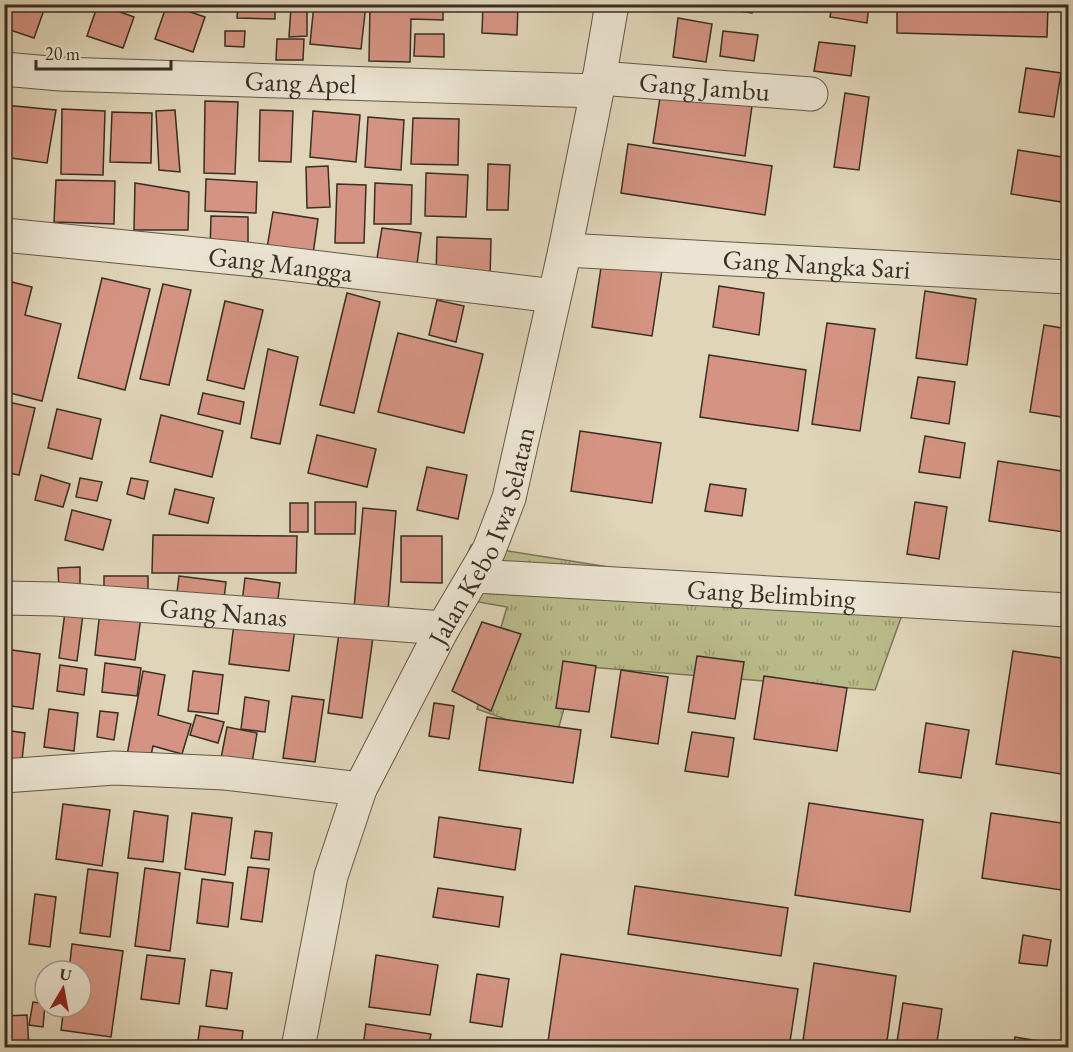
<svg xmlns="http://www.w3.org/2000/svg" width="1073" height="1052" font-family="'EB Garamond',serif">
  <defs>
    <pattern id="grass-tufts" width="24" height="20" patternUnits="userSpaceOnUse" patternTransform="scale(1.5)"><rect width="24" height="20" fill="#babb8a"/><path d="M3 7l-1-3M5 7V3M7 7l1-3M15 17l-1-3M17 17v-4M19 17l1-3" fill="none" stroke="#989871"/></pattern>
  </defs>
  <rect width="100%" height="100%" fill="#e0d5b9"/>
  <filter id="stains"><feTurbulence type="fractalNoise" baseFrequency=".00333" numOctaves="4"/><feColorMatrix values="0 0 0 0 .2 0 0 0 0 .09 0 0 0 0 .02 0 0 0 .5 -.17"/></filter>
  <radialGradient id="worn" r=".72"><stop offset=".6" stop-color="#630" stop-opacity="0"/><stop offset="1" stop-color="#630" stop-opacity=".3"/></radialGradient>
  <polygon fill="url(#grass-tufts)" stroke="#7a7457" stroke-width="1.5" points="471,545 678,578 906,604 875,690 576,666 556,737 477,709 507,607 451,597"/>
  <g fill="#d59483" stroke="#392e24" stroke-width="1.5">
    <polygon points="4,4 37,4 45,7 34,38 4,28"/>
    <polygon points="49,4 71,4 69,11"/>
    <polygon points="98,4 134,17 123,48 87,36"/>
    <polygon points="167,4 205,17 193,52 155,39"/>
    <polygon points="238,4 275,4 275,19 237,18"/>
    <polygon points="314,4 366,4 361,49 310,44"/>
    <polygon points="370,4 443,4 443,20 411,19 410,62 369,61"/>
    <polygon points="483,4 518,4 517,35 482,33"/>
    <polygon points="704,4 754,4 752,13 704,6"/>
    <polygon points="832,4 869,4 867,23 830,17"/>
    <polygon points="897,4 1048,4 1047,37 897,33"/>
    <polygon points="291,7 307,10 307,36 289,37"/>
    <polygon points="678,18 712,24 706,62 673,57"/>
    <polygon points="225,31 245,31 244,47 225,46"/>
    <polygon points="723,31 758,35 754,61 720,56"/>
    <polygon points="415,34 444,34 444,57 414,56"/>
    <polygon points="277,39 304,39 303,60 276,60"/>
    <polygon points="819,42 855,46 851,76 814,71"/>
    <polygon points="1026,68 1061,73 1054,117 1019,112"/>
    <polygon points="662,85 753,99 745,156 653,143"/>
    <polygon points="845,93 869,97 859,170 834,167"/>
    <polygon points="205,101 238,102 235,174 204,173"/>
    <polygon points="4,105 56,110 47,163 4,157"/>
    <polygon points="62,109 105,111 103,175 61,174"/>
    <polygon points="175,110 180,172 159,170 156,111"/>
    <polygon points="260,110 293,111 291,162 259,161"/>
    <polygon points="313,111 360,115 356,162 310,157"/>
    <polygon points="112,112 152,113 151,163 110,162"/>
    <polygon points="368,117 404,120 401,170 365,167"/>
    <polygon points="413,118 459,119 458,165 411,164"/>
    <polygon points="628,144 772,166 765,215 621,193"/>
    <polygon points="1018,150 1068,158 1068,203 1011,194"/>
    <polygon points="488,164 510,165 508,210 487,210"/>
    <polygon points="328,166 330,207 307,208 306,167"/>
    <polygon points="426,173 468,175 466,217 425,216"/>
    <polygon points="206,179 257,182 256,213 205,211"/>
    <polygon points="56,180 115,181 114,224 54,222"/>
    <polygon points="135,183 189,192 188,230 134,230"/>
    <polygon points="375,183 412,185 411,224 374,224"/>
    <polygon points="337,184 366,185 364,243 335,243"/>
    <polygon points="273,212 318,219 312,261 266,254"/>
    <polygon points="211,216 248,217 248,254 210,253"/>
    <polygon points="382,228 421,233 417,264 377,258"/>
    <polygon points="437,237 491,239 490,279 436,277"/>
    <polygon points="602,261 662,270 652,336 592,327"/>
    <polygon points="102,278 150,289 125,390 78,378"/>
    <polygon points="4,280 32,287 25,315 61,324 42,401 6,392 4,398"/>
    <polygon points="163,284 191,290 169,385 140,379"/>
    <polygon points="719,286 764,293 759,335 713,327"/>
    <polygon points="925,291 976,299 967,365 916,358"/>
    <polygon points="347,293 380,302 354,413 320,405"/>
    <polygon points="437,300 464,306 456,342 429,335"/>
    <polygon points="225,301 263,310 244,389 207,380"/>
    <polygon points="827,323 875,329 860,431 812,424"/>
    <polygon points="1044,325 1068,329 1068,418 1030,412"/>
    <polygon points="398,333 483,354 464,433 378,412"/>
    <polygon points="268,349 298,357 280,444 251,438"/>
    <polygon points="709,355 806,370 798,431 700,417"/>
    <polygon points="918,377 955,382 949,424 911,418"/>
    <polygon points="203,393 244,402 240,424 198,414"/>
    <polygon points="4,401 35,408 19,475 4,472"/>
    <polygon points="57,409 101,419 92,459 48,448"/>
    <polygon points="161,415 223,431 212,477 150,462"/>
    <polygon points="580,431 661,443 652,503 571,491"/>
    <polygon points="317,435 376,449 367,487 308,473"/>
    <polygon points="925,436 965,443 960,478 919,472"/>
    <polygon points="998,461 1068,472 1068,501 1064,532 989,521"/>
    <polygon points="427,467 467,475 458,519 417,510"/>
    <polygon points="41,475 70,484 63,507 35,500"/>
    <polygon points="80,478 102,482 97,501 76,497"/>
    <polygon points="131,478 148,481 144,499 127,494"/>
    <polygon points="710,484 746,489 742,516 705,511"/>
    <polygon points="175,489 214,498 208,523 169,514"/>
    <polygon points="315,502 356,502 355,534 315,534"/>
    <polygon points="915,502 947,507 939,559 907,554"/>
    <rect x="290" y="503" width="18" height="29"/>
    <polygon points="363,508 396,511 388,611 354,608"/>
    <polygon points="72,510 111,520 103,550 65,540"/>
    <polygon points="153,535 297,536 296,573 152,573"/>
    <polygon points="401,536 442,536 442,583 401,582"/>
    <polygon points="80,567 80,591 59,591 58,568"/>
    <rect x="104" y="576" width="44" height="22"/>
    <polygon points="179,576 226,582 223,607 176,601"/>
    <polygon points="245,578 280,583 277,607 242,602"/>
    <polygon points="66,604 84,606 77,661 59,658"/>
    <polygon points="100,611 141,617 135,660 95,655"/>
    <polygon points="235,615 296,622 289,671 229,664"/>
    <polygon points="482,622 521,634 491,711 452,691"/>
    <polygon points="339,633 373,637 362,718 328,713"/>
    <polygon points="5,649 40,654 33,709 4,705"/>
    <polygon points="1013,651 1068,659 1068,775 996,764"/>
    <polygon points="697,656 744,662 735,719 688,712"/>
    <polygon points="563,661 596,666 589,712 556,708"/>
    <polygon points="105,663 141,668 137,696 102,692"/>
    <polygon points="60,665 87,669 84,695 57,691"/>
    <polygon points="621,670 668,677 658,744 611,737"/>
    <polygon points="143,671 165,675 158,715 191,724 182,754 153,746 150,760 127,755"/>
    <polygon points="193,671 223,675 218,714 188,711"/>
    <polygon points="764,676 847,688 837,751 754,739"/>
    <polygon points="292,696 324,700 315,762 283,758"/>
    <polygon points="245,697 269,701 265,732 241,729"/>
    <polygon points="434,703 454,706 449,739 429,736"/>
    <polygon points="49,709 78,713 74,751 44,747"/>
    <polygon points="100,711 118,713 114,740 97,737"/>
    <polygon points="196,715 224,722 218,743 190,735"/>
    <polygon points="487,717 581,730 573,783 479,770"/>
    <polygon points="926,723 969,730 961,778 919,772"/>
    <polygon points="227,727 257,733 250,775 219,769"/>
    <polygon points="4,730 25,733 22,760 4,757"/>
    <polygon points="692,732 734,738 728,777 685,771"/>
    <polygon points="809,803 923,820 910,912 795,895"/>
    <polygon points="63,804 110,810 102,866 56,859"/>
    <polygon points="134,811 168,816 163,862 128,858"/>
    <polygon points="192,813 232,818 225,875 185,869"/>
    <polygon points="991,813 1068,824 1068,891 982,878"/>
    <polygon points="439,817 521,829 515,870 434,857"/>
    <polygon points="255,831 272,833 269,860 251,858"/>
    <polygon points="248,867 269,869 262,922 241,919"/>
    <polygon points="145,868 180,873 170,951 135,946"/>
    <polygon points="88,869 118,873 110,937 80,933"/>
    <polygon points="202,879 233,883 228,927 197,923"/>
    <polygon points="635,886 788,908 781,956 628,934"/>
    <polygon points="438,888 503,897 499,927 433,917"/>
    <polygon points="35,894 56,897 50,947 29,944"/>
    <polygon points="1023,935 1051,940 1047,966 1019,963"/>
    <polygon points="72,944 123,951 111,1037 61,1030 64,1007 81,1007 81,971 69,971"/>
    <polygon points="561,954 798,989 789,1048 547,1048"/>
    <polygon points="147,955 185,959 179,1004 141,999"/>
    <polygon points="376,955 438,965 430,1015 369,1007"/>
    <polygon points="814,963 896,976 886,1048 802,1048"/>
    <polygon points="211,970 232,973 227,1009 206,1006"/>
    <polygon points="477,974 509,979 502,1027 470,1022"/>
    <polygon points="33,1002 45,1004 43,1027 29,1025"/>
    <polygon points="903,1003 942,1009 936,1048 896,1048"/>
    <polygon points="27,1015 29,1048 4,1048 4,1016"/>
    <polygon points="366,1024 431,1034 428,1048 363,1047"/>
    <polygon points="200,1026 243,1031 241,1048 197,1048"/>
    <polygon points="1015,1037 1046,1042 1045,1048 1013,1048"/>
    <polygon points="151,1043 186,1047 150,1048"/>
  </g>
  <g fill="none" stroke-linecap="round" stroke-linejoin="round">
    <defs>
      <g id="minor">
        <path id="s1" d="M4 69 60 74 597 91"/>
        <path id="s2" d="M599 78 811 94"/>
        <path id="s3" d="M4 235 246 259 554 296"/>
        <path id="s4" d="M565 250 1068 277"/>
        <path id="s5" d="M475 576 1068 610"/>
        <path id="s6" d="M4 598 56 599 443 628"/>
        <polyline points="4,776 114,768 225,773 360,789"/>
      </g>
      <g id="tertiary">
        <path id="s7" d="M298 1048 331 876 360 789 443 628 489 550 509 498 565 250 597 91 612 4"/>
      </g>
    </defs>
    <use href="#minor" stroke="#635849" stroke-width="35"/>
    <use href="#tertiary" stroke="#635849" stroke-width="35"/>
    <use href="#minor" stroke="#ebe4d2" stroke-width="33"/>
    <use href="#tertiary" stroke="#ebe4d2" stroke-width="33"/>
  </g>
  <g text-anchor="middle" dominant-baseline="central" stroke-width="5" stroke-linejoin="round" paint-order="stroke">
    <g font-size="27" fill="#392e24" stroke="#ebe4d2">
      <text stroke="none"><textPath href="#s1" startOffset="297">Gang Apel</textPath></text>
      <text stroke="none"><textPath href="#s2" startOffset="106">Gang Jambu</textPath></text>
      <text stroke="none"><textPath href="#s3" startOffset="278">Gang Mangga</textPath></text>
      <text stroke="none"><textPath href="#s4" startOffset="252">Gang Nangka Sari</textPath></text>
      <text stroke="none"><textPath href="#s7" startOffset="549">Jalan Kebo Iwa Selatan</textPath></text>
      <text stroke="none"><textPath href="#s5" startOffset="297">Gang Belimbing</textPath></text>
      <text stroke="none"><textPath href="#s6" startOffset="220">Gang Nanas</textPath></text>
    </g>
  </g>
  <rect width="1073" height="1052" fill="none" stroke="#e0d5b9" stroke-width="24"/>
  <rect x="6" y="6" width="1061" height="1040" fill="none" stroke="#392e24" stroke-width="3"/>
  <rect x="12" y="12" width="1049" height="1028" fill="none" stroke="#392e24" stroke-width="1.5"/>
  <g transform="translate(63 989) rotate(10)"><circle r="28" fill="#ebe4d2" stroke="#a49b8c" stroke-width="1.5"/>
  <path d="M0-4.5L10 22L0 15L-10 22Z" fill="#8f2418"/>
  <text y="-9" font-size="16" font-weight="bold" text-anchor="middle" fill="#392e24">U</text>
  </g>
  <path d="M36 60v9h135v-9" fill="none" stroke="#392e24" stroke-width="3"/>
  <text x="45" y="60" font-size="18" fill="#392e24" stroke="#ebe4d2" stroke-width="4.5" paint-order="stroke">20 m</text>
  <rect width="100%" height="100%" filter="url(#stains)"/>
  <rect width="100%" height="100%" fill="url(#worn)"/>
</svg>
